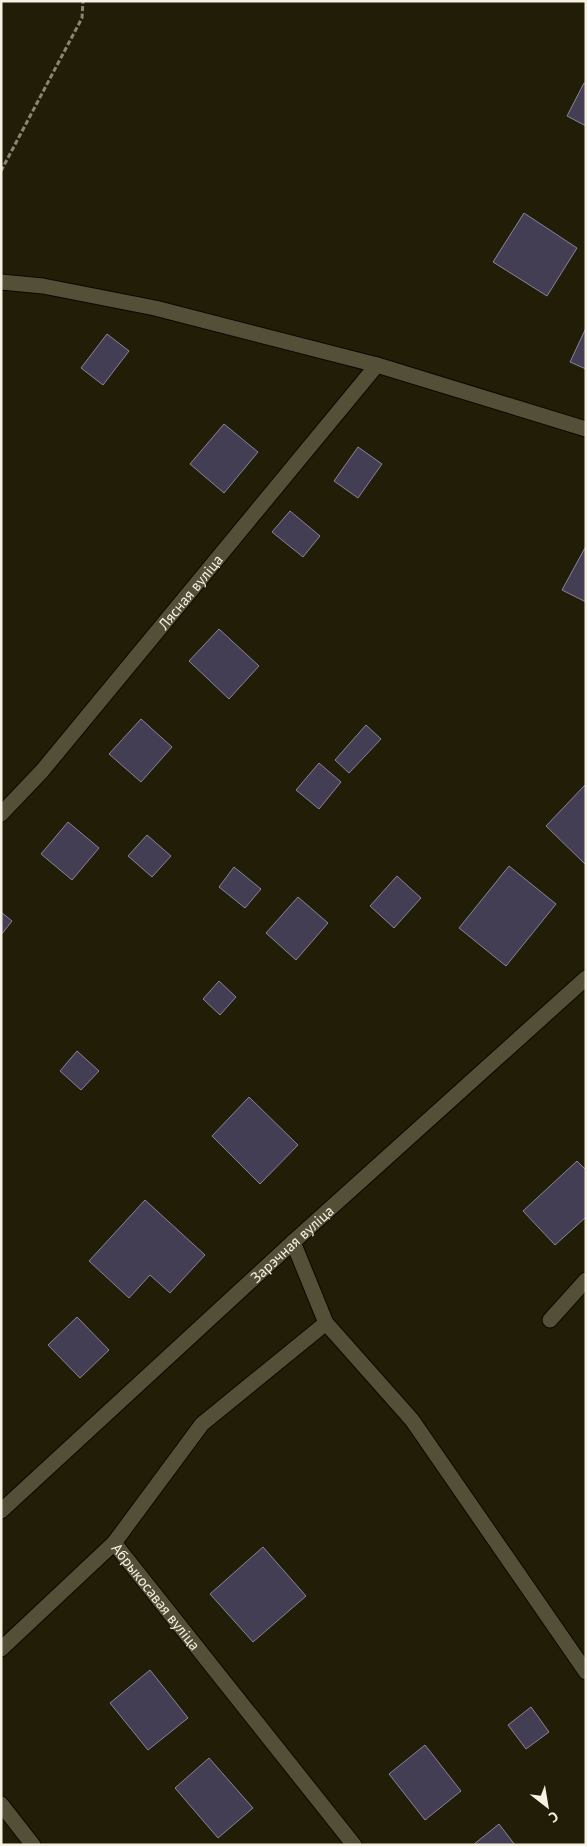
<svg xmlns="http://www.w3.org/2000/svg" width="587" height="1846" font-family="'PT Sans',sans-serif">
  <rect width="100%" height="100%" fill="#221d06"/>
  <g fill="#433e54" stroke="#89839d">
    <polygon points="584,83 586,84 586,126 567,116"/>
    <polygon points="524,213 577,248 547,296 493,262"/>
    <polygon points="586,328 586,369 570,362"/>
    <polygon points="107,334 129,351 103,385 81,368"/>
    <polygon points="224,424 258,452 224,493 190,464"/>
    <polygon points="358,447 382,464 358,498 334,481"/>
    <polygon points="290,511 320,536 303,557 272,532"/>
    <polygon points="586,546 586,602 562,590"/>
    <polygon points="219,629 259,666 229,699 189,661"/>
    <polygon points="141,719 172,747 141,782 109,754"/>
    <polygon points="366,725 381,739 349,773 335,760"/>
    <polygon points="319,763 341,782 319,809 296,790"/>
    <polygon points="585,785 586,786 586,865 546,826"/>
    <polygon points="68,822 99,848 72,880 41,854"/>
    <polygon points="147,835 171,856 152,877 128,856"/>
    <polygon points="509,866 556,904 506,966 459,928"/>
    <polygon points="234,867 261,889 245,908 219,887"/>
    <polygon points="397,876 421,898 394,928 370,906"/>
    <polygon points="298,897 328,923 296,960 266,933"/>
    <polygon points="1,912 12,921 1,935"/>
    <polygon points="219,981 236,997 220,1015 203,999"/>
    <polygon points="77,1051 99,1071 81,1090 60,1071"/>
    <polygon points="249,1097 298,1145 260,1184 212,1136"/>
    <polygon points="577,1161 586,1170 586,1217 555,1245 523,1211"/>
    <polygon points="145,1200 205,1255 170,1293 150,1275 129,1298 89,1261"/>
    <polygon points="77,1317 109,1350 80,1378 48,1345"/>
    <polygon points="263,1547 306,1596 253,1642 210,1594"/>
    <polygon points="150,1670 188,1718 148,1750 110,1703"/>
    <polygon points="531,1707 549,1732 526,1749 508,1725"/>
    <polygon points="425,1745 461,1791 425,1820 389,1774"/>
    <polygon points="209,1758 253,1808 218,1838 175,1788"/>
    <polygon points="499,1824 515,1845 473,1845"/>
  </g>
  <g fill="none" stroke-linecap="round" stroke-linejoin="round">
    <defs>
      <polyline id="service" points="1,1804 33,1845"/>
      <g id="minor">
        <path id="s1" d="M1 814 42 771 377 365"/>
        <polyline points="293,1242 326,1323 412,1420 586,1672"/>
        <polyline points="550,1320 586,1280"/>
        <path id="s2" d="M326 1323 202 1424 114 1543 354 1845"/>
        <path id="s3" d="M1 1511 293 1242 586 978"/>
        <polyline points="1,1649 114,1543"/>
      </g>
      <polyline id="tertiary" points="1,282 43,286 155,308 377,365 586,429"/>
    </defs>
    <use href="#service" stroke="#0c0700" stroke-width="17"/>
    <use href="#minor" stroke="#0c0700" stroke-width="17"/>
    <use href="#tertiary" stroke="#0c0700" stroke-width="17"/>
    <polyline stroke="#8a8673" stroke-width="3" stroke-dasharray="5 2.5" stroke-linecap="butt" points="1,171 82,18 83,1"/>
    <use href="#service" stroke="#544f37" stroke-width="15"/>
    <use href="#minor" stroke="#544f37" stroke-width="15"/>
    <use href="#tertiary" stroke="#544f37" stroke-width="15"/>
  </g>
  <g text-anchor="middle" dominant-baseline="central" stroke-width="4" stroke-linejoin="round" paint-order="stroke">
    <g font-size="15" fill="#f5f2e4" stroke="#221d06">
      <text stroke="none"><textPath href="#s1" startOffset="292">Лясная вуліца</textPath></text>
      <text stroke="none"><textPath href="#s3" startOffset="395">Зарэчная вуліца</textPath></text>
      <text stroke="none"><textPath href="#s2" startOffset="376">Абрыкосавая вуліца</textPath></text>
    </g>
  </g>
  <rect width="587" height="1846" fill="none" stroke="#f5f2e4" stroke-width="5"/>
  <g transform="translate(547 1806) rotate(149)" stroke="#221d06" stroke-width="4" paint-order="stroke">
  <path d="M0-4L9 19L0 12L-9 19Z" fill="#f5f2e4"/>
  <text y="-8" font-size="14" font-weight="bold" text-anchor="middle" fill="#f5f2e4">С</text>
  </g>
</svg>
